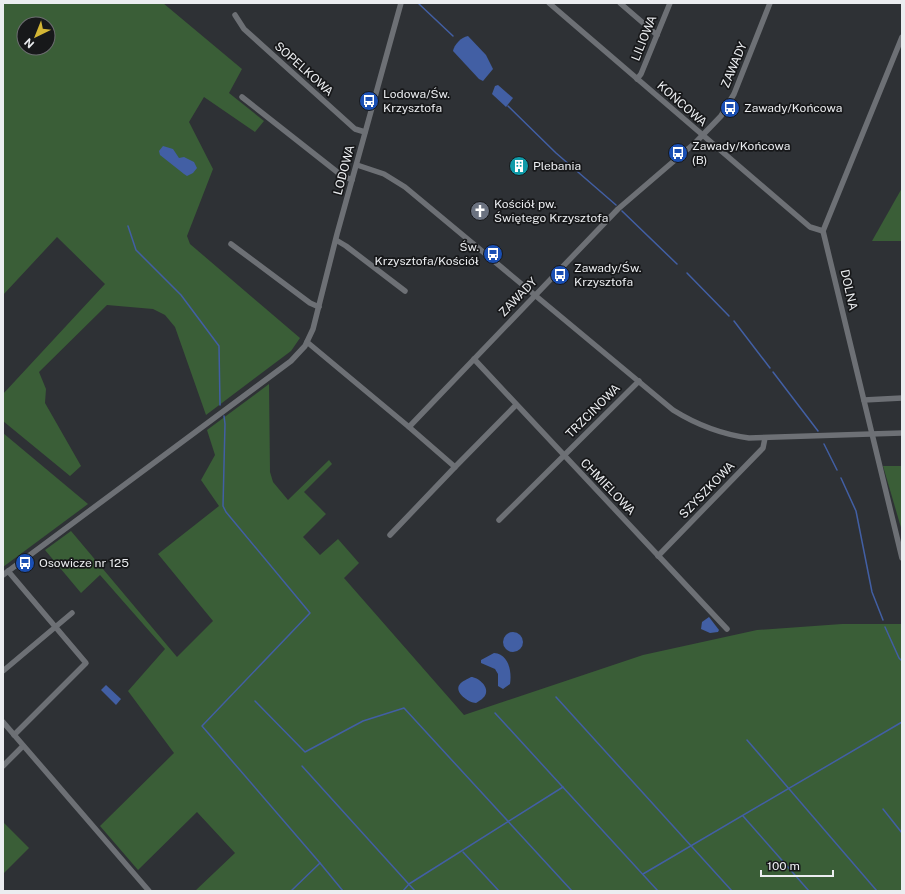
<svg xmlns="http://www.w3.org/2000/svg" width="905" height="894" font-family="'Public Sans',sans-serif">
  <rect width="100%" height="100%" fill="#2e3135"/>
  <g fill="#3a5e37" fill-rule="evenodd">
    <path d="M3 3H163L242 69 229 93 264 121 255 132 204 97 189 122 213 169 187 236 190 244 300 338 291 351 206 415 175 327 165 315 153 309 107 305 39 372 46 389 45 403 81 466 70 476 3 421V394L105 284 57 237 3 295ZM24 24H48V48H24Z"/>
    <polygon points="902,188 902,241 872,241"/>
    <polygon points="269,384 270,472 273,482 288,500 329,460 332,464 304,492 326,514 303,537 320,555 338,539 359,563 344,578 464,715 643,655 757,630 842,624 902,624 902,891 195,891 235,853 197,812 138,870 100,826 174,753 128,691 165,649 100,575 81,593 45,550 71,531 177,657 213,621 158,554 219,506 201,480 215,455 207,430"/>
    <polygon points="3,433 88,504 3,567"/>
    <polygon points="883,466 902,466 902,531"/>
    <polygon points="3,822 29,848 3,874"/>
  </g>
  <g fill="#425fa4">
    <path d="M468 36 486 55 493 69 483 81 479 79 453 51C454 45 461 37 468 36Z"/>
    <polygon points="498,85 513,98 506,107 492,94 495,86"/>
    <polygon points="163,146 173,149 179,158 184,157 194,162 197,168 193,173 187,176 184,174 160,155 159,151"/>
    <polygon points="709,617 719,630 718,632 710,633 701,629 702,622"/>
    <circle cx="513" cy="642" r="10"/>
    <path d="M494 653C509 654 512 672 510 684L503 689 498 686V674L495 669 481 663V660Z"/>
    <path d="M471 677C478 677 488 686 486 693 485 698 479 701 476 703 469 703 453 692 460 684 462 681 468 679 471 677Z"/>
    <polygon points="106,685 121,699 116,705 101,690"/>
  </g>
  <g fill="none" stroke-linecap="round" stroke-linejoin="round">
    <g stroke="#425fa4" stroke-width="1.5">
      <polyline points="418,3 453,36"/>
      <polyline points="508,106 556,153 616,205"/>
      <polyline points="622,211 677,264"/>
      <polyline points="128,226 136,250 181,295 219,346 220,405"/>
      <polyline points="687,273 729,316"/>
      <polyline points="734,321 770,368"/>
      <polyline points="773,372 818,431"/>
      <polyline points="224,416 225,424 223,506 226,512 310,613 202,726 320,863 291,891"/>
      <polyline points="824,444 837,470"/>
      <polyline points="841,478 856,511 872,592 883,620"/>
      <polyline points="885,627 899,658 902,661"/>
      <polyline points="556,697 732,891"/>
      <polyline points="255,701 305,752 363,721 404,708 572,891"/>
      <polyline points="495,713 658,891"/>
      <polyline points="747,740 877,891"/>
      <polyline points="302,766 415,891"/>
      <polyline points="883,809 902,833"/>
      <polyline points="743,816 809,891"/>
      <polyline points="463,852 499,891"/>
      <polyline points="320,863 343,891"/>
      <polyline points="643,874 902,722"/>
      <polyline points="403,891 409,884 563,787"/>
    </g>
    <g stroke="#6d7075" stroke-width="5.5">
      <polyline points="549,3 810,227 823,231"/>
      <polyline points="620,3 657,35"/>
      <polyline points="235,15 244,29 355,129 365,132"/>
      <polyline points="902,37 823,231 902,558"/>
      <polyline points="637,79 641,74 670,3"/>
      <polyline points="242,97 341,175 352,180"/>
      <path d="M357 165 384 174 405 187 673 410C697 425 720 434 749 438L902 433"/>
      <polyline points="336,240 346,246 405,291"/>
      <polyline points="231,244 310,303 319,307"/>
      <polyline points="307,342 409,427"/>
      <polyline points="474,359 727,629"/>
      <polyline points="864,400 902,398"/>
      <polyline points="455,467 516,405"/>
      <polyline points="499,520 639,381"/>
      <polyline points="390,535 455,467 409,427 618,209 696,142 721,116 734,94 770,3"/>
      <polyline points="658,556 763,448 765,438"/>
      <polyline points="8,571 86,663 14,735"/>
      <polyline points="3,575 291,361 305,346 313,329 337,234 401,3"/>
      <polyline points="3,671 72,613"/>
      <polyline points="3,722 149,891"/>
      <polyline points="3,766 23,746"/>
    </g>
  </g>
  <defs>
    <symbol id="bus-disc" viewBox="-11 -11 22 22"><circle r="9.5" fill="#1a4fb4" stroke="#17181a"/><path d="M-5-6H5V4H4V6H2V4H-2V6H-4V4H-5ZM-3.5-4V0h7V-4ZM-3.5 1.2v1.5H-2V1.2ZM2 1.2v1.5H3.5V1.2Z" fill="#fff"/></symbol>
    <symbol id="building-disc" viewBox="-11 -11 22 22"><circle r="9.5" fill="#0f9aa8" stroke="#17181a"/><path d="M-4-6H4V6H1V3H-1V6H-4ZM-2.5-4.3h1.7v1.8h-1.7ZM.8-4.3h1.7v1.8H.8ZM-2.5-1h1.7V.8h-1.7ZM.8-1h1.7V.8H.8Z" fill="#fff"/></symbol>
    <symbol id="church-disc" viewBox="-11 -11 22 22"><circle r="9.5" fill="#6b7280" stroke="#17181a"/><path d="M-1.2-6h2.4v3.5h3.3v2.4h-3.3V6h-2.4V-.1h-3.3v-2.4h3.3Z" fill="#fff"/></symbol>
  </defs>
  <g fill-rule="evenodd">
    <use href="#bus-disc" x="358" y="90" width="22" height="22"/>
    <use href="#bus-disc" x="719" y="97" width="22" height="22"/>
    <use href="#bus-disc" x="667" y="142" width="22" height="22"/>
    <use href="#building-disc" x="508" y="155" width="22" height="22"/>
    <use href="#church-disc" x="469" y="200" width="22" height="22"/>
    <use href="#bus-disc" x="482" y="243" width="22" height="22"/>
    <use href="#bus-disc" x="549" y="264" width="22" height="22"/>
    <use href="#bus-disc" x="14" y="552" width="22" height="22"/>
  </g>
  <g text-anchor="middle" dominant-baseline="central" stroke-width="3.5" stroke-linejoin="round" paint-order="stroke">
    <g font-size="12" fill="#ebedf0" stroke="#17181a">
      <text transform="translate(644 38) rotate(-68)">LILIOWA</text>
      <text transform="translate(734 65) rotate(-67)">ZAWADY</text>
      <text transform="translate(304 69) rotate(42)">SOPELKOWA</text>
      <text transform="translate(682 104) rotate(41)">KOŃCOWA</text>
      <text transform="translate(344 170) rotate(-75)">LODOWA</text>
      <text transform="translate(849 290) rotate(77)">DOLNA</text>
      <text transform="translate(518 297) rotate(-46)">ZAWADY</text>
      <text transform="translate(593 411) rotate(-45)">TRZCINOWA</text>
      <text transform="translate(608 487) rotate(46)">CHMIELOWA</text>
      <text transform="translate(707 490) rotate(-46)">SZYSZKOWA</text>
    </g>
    <g font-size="12" fill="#ebedf0" stroke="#17181a" text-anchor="start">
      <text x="383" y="94">Lodowa/Św.<tspan x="383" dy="14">Krzysztofa</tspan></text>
      <text x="744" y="108">Zawady/Końcowa</text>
      <text x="692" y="146">Zawady/Końcowa<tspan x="692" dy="14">(B)</tspan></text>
      <text x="533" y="166">Plebania</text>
      <text x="494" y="204">Kościół pw.<tspan x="494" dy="14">Świętego Krzysztofa</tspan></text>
      <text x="479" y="247" text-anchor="end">Św.<tspan x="479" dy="14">Krzysztofa/Kościół</tspan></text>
      <text x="574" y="268">Zawady/Św.<tspan x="574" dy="14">Krzysztofa</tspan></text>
      <text x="39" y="563">Osowicze nr 125</text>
    </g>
  </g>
  <rect width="905" height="894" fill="none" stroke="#ebedf0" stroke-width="8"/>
  <g transform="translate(36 36) rotate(223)"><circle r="19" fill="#17181a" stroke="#6c6d70"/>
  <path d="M0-3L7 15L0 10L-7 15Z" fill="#d4b635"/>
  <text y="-6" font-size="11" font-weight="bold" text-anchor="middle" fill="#ebedf0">N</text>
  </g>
  <path d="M761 870v6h72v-6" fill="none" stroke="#ebedf0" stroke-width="2"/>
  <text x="767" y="870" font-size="12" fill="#ebedf0" stroke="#17181a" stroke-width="3" paint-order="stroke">100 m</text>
</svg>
